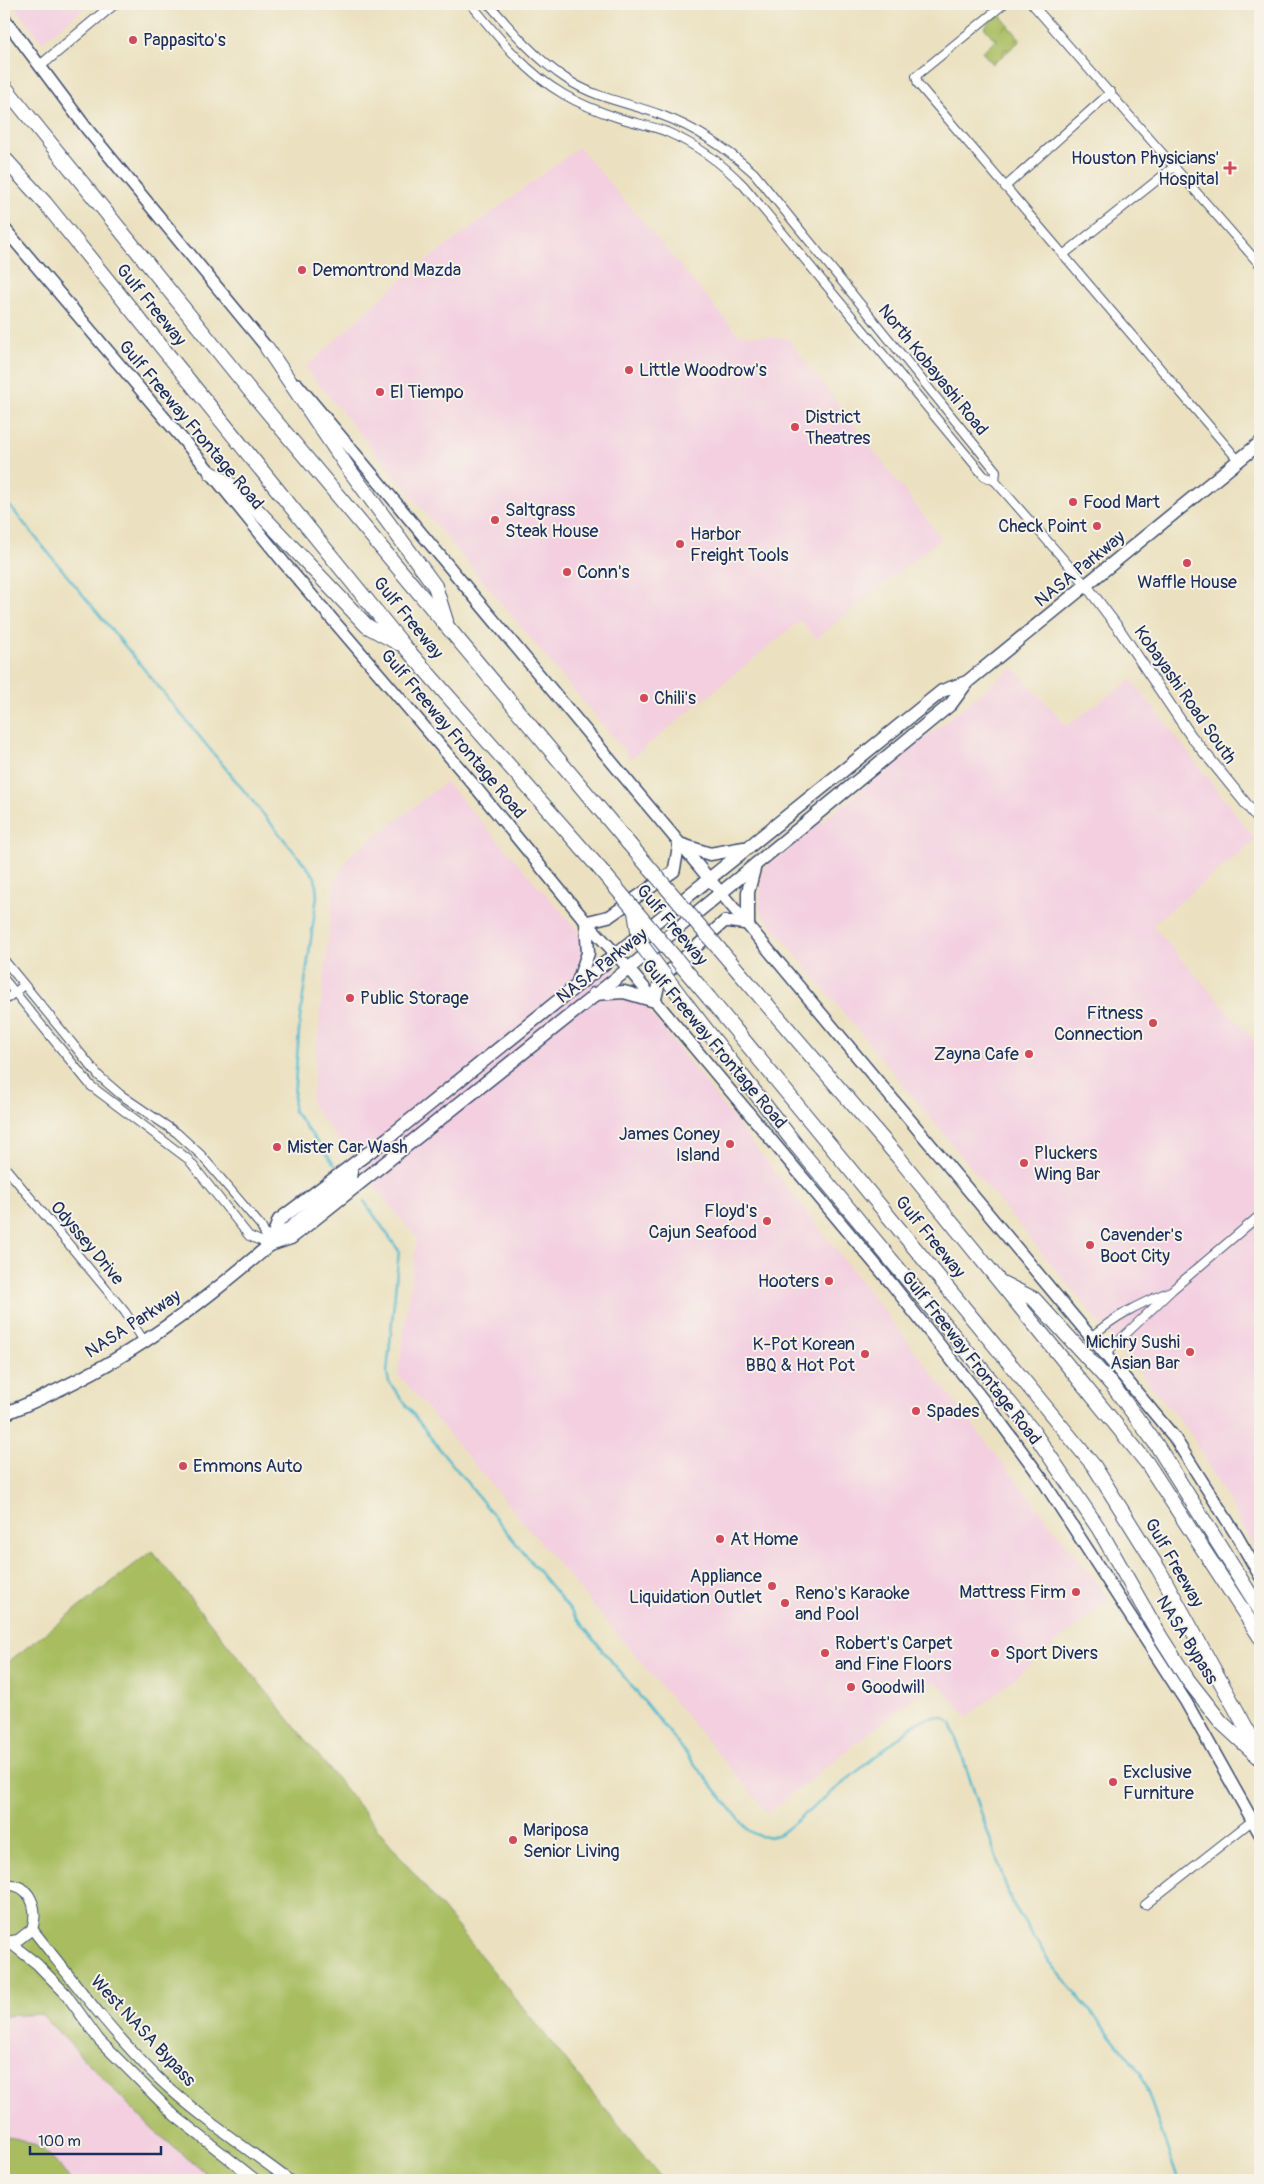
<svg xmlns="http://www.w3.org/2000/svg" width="1264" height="2184" font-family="Pangolin,sans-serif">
  <defs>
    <pattern id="park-crowns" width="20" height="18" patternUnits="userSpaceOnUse" patternTransform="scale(1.25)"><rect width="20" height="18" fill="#a9bd61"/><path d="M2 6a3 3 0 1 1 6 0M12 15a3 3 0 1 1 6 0" fill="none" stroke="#899a53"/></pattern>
  </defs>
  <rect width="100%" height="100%" fill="#f7f3e8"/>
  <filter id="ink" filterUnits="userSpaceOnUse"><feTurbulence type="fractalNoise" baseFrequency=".02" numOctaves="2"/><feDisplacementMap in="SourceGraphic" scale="10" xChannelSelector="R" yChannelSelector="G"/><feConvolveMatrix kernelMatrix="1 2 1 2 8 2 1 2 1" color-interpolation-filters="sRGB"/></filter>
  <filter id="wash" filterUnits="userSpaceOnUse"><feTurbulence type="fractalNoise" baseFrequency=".0096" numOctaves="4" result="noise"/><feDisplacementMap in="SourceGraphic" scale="20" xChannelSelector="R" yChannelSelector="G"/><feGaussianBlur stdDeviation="1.12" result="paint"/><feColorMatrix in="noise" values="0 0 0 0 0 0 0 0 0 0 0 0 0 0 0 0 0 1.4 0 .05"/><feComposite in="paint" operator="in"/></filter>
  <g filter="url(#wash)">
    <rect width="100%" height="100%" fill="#ebe1c0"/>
    <g fill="#f3cfe0">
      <polygon points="12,4 89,4 42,42"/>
      <polygon points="579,147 738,334 788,339 941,538 816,639 801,620 631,759 305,368 400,281"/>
      <polygon points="1013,667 1067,726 1131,679 1256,840 1152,925 1260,1048 1260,1557 1191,1434 759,910 762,870"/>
      <polygon points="446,782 645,1006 1109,1599 968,1717 935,1681 768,1813 398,1374 417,1238 377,1190 311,1104 334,882 350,856"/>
      <polygon points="41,2014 152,2129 214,2180 4,2180 4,2016"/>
    </g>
    <g fill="#a9bd61" stroke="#627660">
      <polygon points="152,1551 663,2180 214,2180 152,2129 41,2014 4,2016 4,1665"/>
      <path d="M4 2137C33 2138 56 2157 70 2180H4Z"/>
    </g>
    <polygon fill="url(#park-crowns)" stroke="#627660" points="999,14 1021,40 993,64 982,52 995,40 984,27"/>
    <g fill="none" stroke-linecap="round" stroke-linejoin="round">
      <g stroke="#50b9ce" stroke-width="2.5">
        <polyline points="4,499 315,877 317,896 300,1018 293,1110 334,1164"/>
        <path d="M364 1201 399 1251 387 1373 389 1382 431 1438 748 1830C760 1838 769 1839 782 1833L915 1724C928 1718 939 1712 951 1723L1011 1901 1049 1961 1141 2073 1178 2180"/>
      </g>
    </g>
  </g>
  <g filter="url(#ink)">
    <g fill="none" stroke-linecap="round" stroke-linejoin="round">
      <defs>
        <g id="minor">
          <path d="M471 4C499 38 524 71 563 94 580 104 600 112 619 118 635 123 652 126 667 132 697 145 721 162 744 186L984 476 995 481 1086 585"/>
          <path d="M489 4C513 32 537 60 568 80 597 99 630 103 661 115 697 128 726 148 754 173L996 471 995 481"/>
          <polyline points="1004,4 916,76 918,84 1239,461"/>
          <polyline points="1032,4 1260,265"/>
          <polyline points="1005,187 1111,92"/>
          <polyline points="1063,255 1175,166"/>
          <polyline points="4,960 99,1076 121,1095 177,1133 201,1155 261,1226 270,1245"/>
          <polyline points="4,979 91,1086 188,1159 249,1236 270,1245"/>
          <polyline points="4,1001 24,985"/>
          <polyline points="4,1166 125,1312 144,1341"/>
          <path d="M1091 1337C1115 1316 1139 1304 1168 1292"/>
          <polyline points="1105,1354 1172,1290 1260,1215"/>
          <polyline points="1145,1905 1253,1820"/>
        </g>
        <g id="tertiary">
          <polyline points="40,66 114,4"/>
          <polyline points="1086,585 1119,629 1191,736 1260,821"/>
          <path d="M4 1885C30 1882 39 1908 32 1929L18 1940 5 1942"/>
          <path d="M32 1929C72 1979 111 2032 157 2077 198 2116 245 2147 289 2180"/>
          <polyline points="9,1942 37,1964 66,1994 99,2040 175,2116 256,2180"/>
        </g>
        <g id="secondary">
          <polyline points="4,18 87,129 272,354"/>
          <polyline points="4,228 211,473 285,564 473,784 586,922 616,954 783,1154 891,1283 998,1419 1042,1479 1186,1702 1260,1834"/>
          <polyline points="297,384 1174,1437 1237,1536 1260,1576"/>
          <polyline points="586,922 610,916 674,871 679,844"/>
          <polyline points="655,1001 660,979 725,921 748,924"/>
        </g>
        <g id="primary">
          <polyline points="679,844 710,854 744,848"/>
          <polyline points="748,924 748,892 755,865"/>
          <polyline points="577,985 588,953 586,922"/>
          <polyline points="594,994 624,992 655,1001"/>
          <polyline points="270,1245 291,1238 628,969 951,704 967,682 1260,443"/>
          <polyline points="270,1245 279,1220 388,1138 942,691 967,682"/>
          <path d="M4 1414C53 1394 101 1370 145 1341 218 1293 282 1233 350 1178L351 1172"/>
        </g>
        <g id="motorway">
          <polyline points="4,86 252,393 629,844"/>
          <polyline points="4,158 45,203 404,646 600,869"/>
          <polyline points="267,348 348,468 435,586 446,621"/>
          <polyline points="211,473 236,488 367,626 398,643"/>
          <polyline points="739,972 899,1158 1147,1463 1260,1637"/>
          <polyline points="709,998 1094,1466 1159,1570 1260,1753"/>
          <polyline points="687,1005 796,1145 1032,1430 1099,1529 1160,1636 1188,1680 1221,1722 1260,1758"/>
          <polyline points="1002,1283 1034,1299 1113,1386 1156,1444 1260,1610"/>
        </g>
      </defs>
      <use href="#minor" stroke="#3a4a6d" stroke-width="10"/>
      <use href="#tertiary" stroke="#3a4a6d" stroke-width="12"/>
      <use href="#secondary" stroke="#3a4a6d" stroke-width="14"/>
      <use href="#primary" stroke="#3a4a6d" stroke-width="15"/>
      <use href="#motorway" stroke="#3a4a6d" stroke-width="16"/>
      <use href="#minor" stroke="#fff" stroke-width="8"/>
      <use href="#tertiary" stroke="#fff" stroke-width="10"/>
      <use href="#secondary" stroke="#fff" stroke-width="11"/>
      <use href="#primary" stroke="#fff" stroke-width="12"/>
      <use href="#motorway" stroke="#fff" stroke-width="14"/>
      <defs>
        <g id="motorway-bridge">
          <polyline points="629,844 739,972"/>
          <polyline points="600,869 709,998"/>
          <polyline points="635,912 640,943 687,1005"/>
        </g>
      </defs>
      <use href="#motorway-bridge" stroke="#3a4a6d" stroke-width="16" stroke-linecap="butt"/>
      <use href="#motorway-bridge" stroke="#fff" stroke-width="14"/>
    </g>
  </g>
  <g fill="#d1495b" stroke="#f7f3e8" stroke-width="2">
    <circle cx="133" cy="40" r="5"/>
    <path d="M1227.5 160.5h5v5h5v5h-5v5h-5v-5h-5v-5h5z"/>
    <circle cx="302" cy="270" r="5"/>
    <circle cx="629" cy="370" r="5"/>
    <circle cx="380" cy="392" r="5"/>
    <circle cx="795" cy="427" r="5"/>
    <circle cx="1073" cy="502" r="5"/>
    <circle cx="495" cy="520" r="5"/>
    <circle cx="1097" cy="526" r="5"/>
    <circle cx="680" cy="544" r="5"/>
    <circle cx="1187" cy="563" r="5"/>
    <circle cx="567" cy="572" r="5"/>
    <circle cx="644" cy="698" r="5"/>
    <circle cx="350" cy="998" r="5"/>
    <circle cx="1153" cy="1023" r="5"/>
    <circle cx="1029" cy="1054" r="5"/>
    <circle cx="730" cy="1144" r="5"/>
    <circle cx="277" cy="1147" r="5"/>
    <circle cx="1024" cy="1163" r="5"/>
    <circle cx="767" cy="1221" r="5"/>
    <circle cx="1090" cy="1245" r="5"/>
    <circle cx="829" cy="1281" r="5"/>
    <circle cx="1190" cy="1352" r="5"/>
    <circle cx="865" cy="1354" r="5"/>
    <circle cx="916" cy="1411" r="5"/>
    <circle cx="183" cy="1466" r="5"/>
    <circle cx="720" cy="1539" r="5"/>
    <circle cx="772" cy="1586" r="5"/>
    <circle cx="1076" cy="1592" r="5"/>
    <circle cx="785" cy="1603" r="5"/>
    <circle cx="825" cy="1653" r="5"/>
    <circle cx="995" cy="1653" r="5"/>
    <circle cx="851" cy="1687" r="5"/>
    <circle cx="1113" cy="1782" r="5"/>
    <circle cx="513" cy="1840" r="5"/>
  </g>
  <g text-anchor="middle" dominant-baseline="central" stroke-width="4" stroke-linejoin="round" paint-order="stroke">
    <g font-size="18" fill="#1b2f5e" stroke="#f7f3e8" text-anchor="start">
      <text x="143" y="40">Pappasito's</text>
      <text x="1219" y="158" text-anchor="end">Houston Physicians'<tspan x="1219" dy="21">Hospital</tspan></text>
      <text x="312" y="270">Demontrond Mazda</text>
      <text x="639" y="370">Little Woodrow's</text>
      <text x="390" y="392">El Tiempo</text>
      <text x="805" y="417">District<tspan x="805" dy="21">Theatres</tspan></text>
      <text x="1083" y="502">Food Mart</text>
      <text x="505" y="510">Saltgrass<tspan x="505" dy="21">Steak House</tspan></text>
      <text x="1087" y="526" text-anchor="end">Check Point</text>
      <text x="690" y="534">Harbor<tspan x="690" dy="21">Freight Tools</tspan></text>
      <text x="577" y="572">Conn's</text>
      <text x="1187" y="582" text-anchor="middle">Waffle House</text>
      <text x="654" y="698">Chili's</text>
      <text x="360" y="998">Public Storage</text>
      <text x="1143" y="1013" text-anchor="end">Fitness<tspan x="1143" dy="21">Connection</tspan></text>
      <text x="1019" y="1054" text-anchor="end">Zayna Cafe</text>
      <text x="720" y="1134" text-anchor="end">James Coney<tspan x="720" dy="21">Island</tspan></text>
      <text x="287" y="1147">Mister Car Wash</text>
      <text x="1034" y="1153">Pluckers<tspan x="1034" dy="21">Wing Bar</tspan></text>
      <text x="757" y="1211" text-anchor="end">Floyd's<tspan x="757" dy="21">Cajun Seafood</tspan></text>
      <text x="1100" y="1235">Cavender's<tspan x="1100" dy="21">Boot City</tspan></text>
      <text x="819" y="1281" text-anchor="end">Hooters</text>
      <text x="1180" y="1342" text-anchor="end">Michiry Sushi<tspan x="1180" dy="21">Asian Bar</tspan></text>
      <text x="855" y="1344" text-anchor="end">K-Pot Korean<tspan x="855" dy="21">BBQ &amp; Hot Pot</tspan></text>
      <text x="926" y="1411">Spades</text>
      <text x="193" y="1466">Emmons Auto</text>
      <text x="730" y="1539">At Home</text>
      <text x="762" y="1576" text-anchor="end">Appliance<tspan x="762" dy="21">Liquidation Outlet</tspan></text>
      <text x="1066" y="1592" text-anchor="end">Mattress Firm</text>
      <text x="795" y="1593">Reno's Karaoke<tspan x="795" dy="21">and Pool</tspan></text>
      <text x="835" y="1643">Robert's Carpet<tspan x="835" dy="21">and Fine Floors</tspan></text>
      <text x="1005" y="1653">Sport Divers</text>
      <text x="861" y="1687">Goodwill</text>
      <text x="1123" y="1772">Exclusive<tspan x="1123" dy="21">Furniture</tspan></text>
      <text x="523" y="1830">Mariposa<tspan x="523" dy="21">Senior Living</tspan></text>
    </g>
    <g font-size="18" fill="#1b2f5e" stroke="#f7f3e8">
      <text transform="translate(151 305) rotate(51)">Gulf Freeway</text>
      <text transform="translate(933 370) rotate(51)">North Kobayashi Road</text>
      <text transform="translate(191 425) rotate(50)">Gulf Freeway Frontage Road</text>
      <text transform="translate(1080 569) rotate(-39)">NASA Parkway</text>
      <text transform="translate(408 618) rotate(51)">Gulf Freeway</text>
      <text transform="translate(1185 695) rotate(55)">Kobayashi Road South</text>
      <text transform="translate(453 734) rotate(50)">Gulf Freeway Frontage Road</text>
      <text transform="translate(672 925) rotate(50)">Gulf Freeway</text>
      <text transform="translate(602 966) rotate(-38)">NASA Parkway</text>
      <text transform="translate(714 1044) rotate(50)">Gulf Freeway Frontage Road</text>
      <text transform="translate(930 1237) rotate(51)">Gulf Freeway</text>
      <text transform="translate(87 1243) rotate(50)">Odyssey Drive</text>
      <text transform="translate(133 1324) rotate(-33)">NASA Parkway</text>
      <text transform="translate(971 1358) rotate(52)">Gulf Freeway Frontage Road</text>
      <text transform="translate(1174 1563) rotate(60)">Gulf Freeway</text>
      <text transform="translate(1187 1640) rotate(58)">NASA Bypass</text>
      <text transform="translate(143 2031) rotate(47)">West NASA Bypass</text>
    </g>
  </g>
  <rect width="1264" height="2184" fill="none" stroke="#f7f3e8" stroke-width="20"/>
  <path d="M30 2146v8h131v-8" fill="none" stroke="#1b2f5e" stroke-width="2.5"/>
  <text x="38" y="2146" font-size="15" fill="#1b2f5e" stroke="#f7f3e8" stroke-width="4" paint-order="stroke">100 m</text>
</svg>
